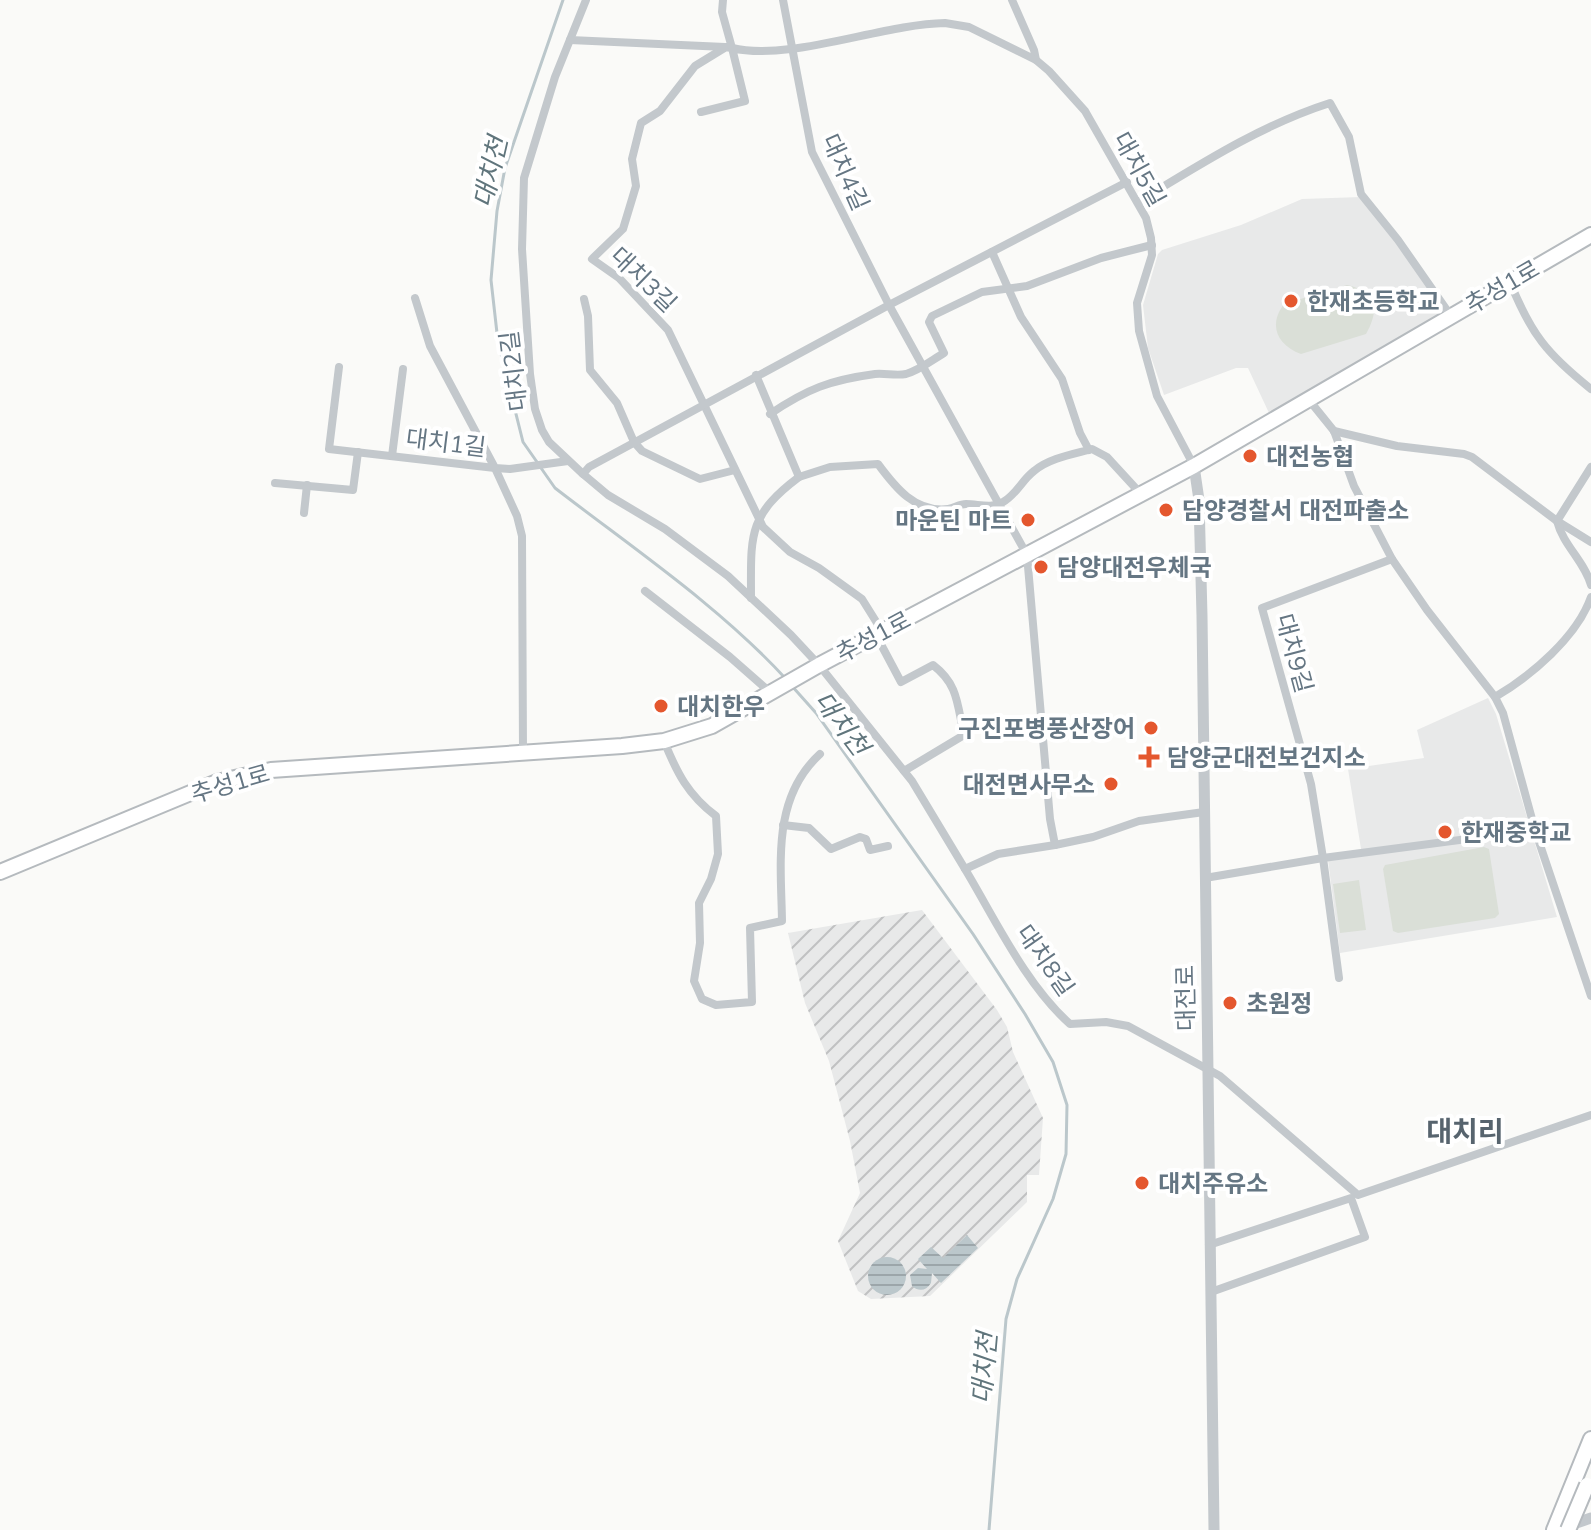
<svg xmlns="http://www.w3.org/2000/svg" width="1591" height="1530" font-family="Mulish,'Noto Sans KR',sans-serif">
  <defs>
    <pattern id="industrial-furrows" width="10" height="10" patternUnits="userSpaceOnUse" patternTransform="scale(2)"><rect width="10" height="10" fill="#e8e9e9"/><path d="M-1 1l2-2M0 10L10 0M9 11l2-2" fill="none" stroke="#c0c1c2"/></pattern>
    <pattern id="water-rules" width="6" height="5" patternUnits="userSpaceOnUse" patternTransform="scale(2)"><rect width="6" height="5" fill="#bbc7cb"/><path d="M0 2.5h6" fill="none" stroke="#9ca6aa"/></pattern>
  </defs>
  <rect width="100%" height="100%" fill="#fafaf8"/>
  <g fill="#e8e9e9">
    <polygon points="1361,197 1406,254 1445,312 1269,413 1248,368 1236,368 1164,395 1148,348 1143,305 1158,254 1162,250 1241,225 1302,199"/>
    <polygon points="1488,698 1496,714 1557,917 1340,953 1328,860 1362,855 1348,769 1424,758 1417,730"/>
  </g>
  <polygon fill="url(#industrial-furrows)" points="922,910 997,1010 1007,1027 1013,1052 1043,1118 1039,1175 1027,1175 1027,1202 930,1296 871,1299 858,1291 838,1241 860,1193 850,1141 829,1061 805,1003 788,933"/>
  <g fill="#dadfd7">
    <path d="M1347 285C1377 292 1380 309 1366 334L1301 354C1277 345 1268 325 1284 304Z"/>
    <polygon points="1484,847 1489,849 1499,914 1495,918 1398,933 1393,931 1383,869 1385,865"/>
    <polygon points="1359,880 1366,930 1340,933 1333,884"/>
  </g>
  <g fill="url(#water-rules)">
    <path d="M967 1235 978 1248 941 1283 932 1273 931 1283C926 1291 919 1292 912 1286L910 1275 918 1268 927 1269 918 1259 931 1247 943 1258Z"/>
    <circle cx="887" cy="1276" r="19"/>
  </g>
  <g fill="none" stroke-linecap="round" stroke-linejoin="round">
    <g stroke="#bbc7cb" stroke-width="3">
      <polyline points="537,462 523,442 498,342 491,280 497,211 505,168 563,0"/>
      <path d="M541 468 555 488C634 549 719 606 786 679"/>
      <polyline points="791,685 816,713 973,934 1025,1014 1053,1062 1067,1105 1066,1154 1053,1199 1017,1279 1006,1319 989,1530"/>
    </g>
    <defs>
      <g id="primary">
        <polyline points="0,872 217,782 271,770 622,746 664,741 712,726 819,665 1194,466 1591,235"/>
        <polyline points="1554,1530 1591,1439"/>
      </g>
    </defs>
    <use href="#primary" stroke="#b5babe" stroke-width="18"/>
    <g stroke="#c3c8cc" stroke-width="8">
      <polyline points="586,0 555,77 524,178 522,249 530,374 535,409 542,430 549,442 583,474 608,495 665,529 728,576 791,635 819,665 912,781 965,869"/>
      <polyline points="723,0 722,12 732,48 726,47 695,66 660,111 641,123 632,159 636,186 623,229 592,259 619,278 668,330 763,527 790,552 819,568 862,599 882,631"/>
      <path d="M783 0 812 152 889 305 1027 555 1050 819 1055 845 998 854 965 869C995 919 1026 985 1070 1024L1106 1022 1128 1026 1220 1076 1358 1195 1591 1115"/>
      <polyline points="1012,0 1034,50 1036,60 1049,71 1085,111 1146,218 1151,238 1152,255 1137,303 1139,331 1157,396 1194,466"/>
      <polyline points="570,40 725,47"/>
      <path d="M701 112 745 101 732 48C790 62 882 24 945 23L969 27 1036 60"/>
      <path d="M1138 202C1199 165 1261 125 1330 103L1349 137 1361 194 1398 240 1451 316"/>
      <polyline points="992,252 1021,317 1062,379 1080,433 1089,450"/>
      <path d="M1510 282C1531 334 1547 354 1591 389"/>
      <polyline points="415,298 430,346 495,468 510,469 568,461"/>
      <polyline points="584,299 588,316 590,370 617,403 634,442 642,451 700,479 735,470"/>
      <polyline points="339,367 329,449 495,468 517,516 522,536 523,753"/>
      <path d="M770 414C807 389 830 380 875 374 885 373 896 376 906 374 920 370 932 360 944 353L929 322 932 316 982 292 1027 286 1101 258 1152 245"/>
      <polyline points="1334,431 1397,446 1464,454 1472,457 1557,521 1591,542"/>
      <polyline points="392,456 403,369"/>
      <path d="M1591 467 1557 521C1563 545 1585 562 1591 585"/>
      <polyline points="583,474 589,467 889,305 1127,182"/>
      <path d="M799 477 830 467 878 464C895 487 915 513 948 509 955 508 959 504 966 504 979 504 991 509 1003 502 1016 495 1022 480 1034 471 1049 458 1074 454 1092 449L1107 457 1141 494"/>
      <polyline points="275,483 353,490 358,452"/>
      <polyline points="304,513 307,485"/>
      <path d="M1392 559 1427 610 1495 697C1531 676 1577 637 1591 597"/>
      <polyline points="645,591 730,657 771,693"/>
      <path d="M751 598C751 536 747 516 799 477L756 375"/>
      <path d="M876 635 901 682 933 665C959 685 957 705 964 735L904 771"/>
      <polyline points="1495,697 1503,713 1535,830 1591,996"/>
      <path d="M664 741C677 773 688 795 716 816L718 854 711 879 699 903 700 943 694 981 702 999 716 1005 752 1002 750 928 782 921C781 862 772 798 820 754"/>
      <polyline points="783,825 809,828 831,849 860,837 866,839 870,850 888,846"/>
      <polyline points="1055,845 1093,837 1139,821 1204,812"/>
      <polyline points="1205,878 1323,858 1311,784 1262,608 1392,559 1354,486 1334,431 1309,400"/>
      <polyline points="1339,978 1323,858 1535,830"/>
      <polyline points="1209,1245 1351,1198 1365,1237 1211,1292"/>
    </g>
    <g stroke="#c3c8cc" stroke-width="11">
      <polyline points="1194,466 1199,500 1202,616 1214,1530"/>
      <polyline points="1565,1527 1591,1518"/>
    </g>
    <use href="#primary" stroke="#fff" stroke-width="14"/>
    <defs>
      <polyline id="primary-bridge" points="1568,1530 1587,1485"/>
    </defs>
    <use href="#primary-bridge" stroke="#b5babe" stroke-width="18" stroke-linecap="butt"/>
    <use href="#primary-bridge" stroke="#fff" stroke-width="14"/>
  </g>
  <g fill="#e4572e" stroke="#fff" stroke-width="3">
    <circle cx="1291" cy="301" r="8"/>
    <circle cx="1250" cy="456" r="8"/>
    <circle cx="1166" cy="510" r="8"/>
    <circle cx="1028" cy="520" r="8"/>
    <circle cx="1041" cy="567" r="8"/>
    <circle cx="661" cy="706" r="8"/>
    <circle cx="1151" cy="728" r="8"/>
    <path d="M1145 745h8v8h8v8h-8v8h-8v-8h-8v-8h8z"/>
    <circle cx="1111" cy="784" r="8"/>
    <circle cx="1445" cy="832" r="8"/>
    <circle cx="1230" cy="1003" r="8"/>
    <circle cx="1142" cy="1183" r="8"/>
  </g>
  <g text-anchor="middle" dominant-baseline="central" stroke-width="8" stroke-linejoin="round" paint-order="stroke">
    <g font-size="24" fill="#657683" stroke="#fff">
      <text transform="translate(1140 169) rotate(61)">대치5길</text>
      <text transform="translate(846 172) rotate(66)">대치4길</text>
      <text transform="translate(644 279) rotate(44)">대치3길</text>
      <text transform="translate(1502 286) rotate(-30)">추성1로</text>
      <text transform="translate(513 371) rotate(-97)">대치2길</text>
      <text transform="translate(446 442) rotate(7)">대치1길</text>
      <text transform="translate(873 636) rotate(-28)">추성1로</text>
      <text transform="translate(1295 653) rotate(75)">대치9길</text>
      <text transform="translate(230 783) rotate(-16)">추성1로</text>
      <text transform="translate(1046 960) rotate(55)">대치8길</text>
      <text transform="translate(1185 998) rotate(-91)">대전로</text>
    </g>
    <g font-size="24" font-weight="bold" fill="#657683" stroke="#fff" text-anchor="start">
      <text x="1307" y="301">한재초등학교</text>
      <text x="1266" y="456">대전농협</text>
      <text x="1182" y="510">담양경찰서 대전파출소</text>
      <text x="1012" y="520" text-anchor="end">마운틴 마트</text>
      <text x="1057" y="567">담양대전우체국</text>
      <text x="677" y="706">대치한우</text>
      <text x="1135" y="728" text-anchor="end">구진포병풍산장어</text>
      <text x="1167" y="757">담양군대전보건지소</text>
      <text x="1095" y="784" text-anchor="end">대전면사무소</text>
      <text x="1461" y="832">한재중학교</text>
      <text x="1246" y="1003">초원정</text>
      <text x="1158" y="1183">대치주유소</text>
    </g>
    <g font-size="26" font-style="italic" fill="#60757c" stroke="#fff">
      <text transform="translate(490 172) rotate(-77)">대치천</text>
      <text transform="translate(842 723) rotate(53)">대치천</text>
      <text transform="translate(984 1368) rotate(-85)">대치천</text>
    </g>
    <g font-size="28" font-weight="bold" fill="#57646e" stroke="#fff">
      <text x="1465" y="1130">대치리</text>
    </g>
  </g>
</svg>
